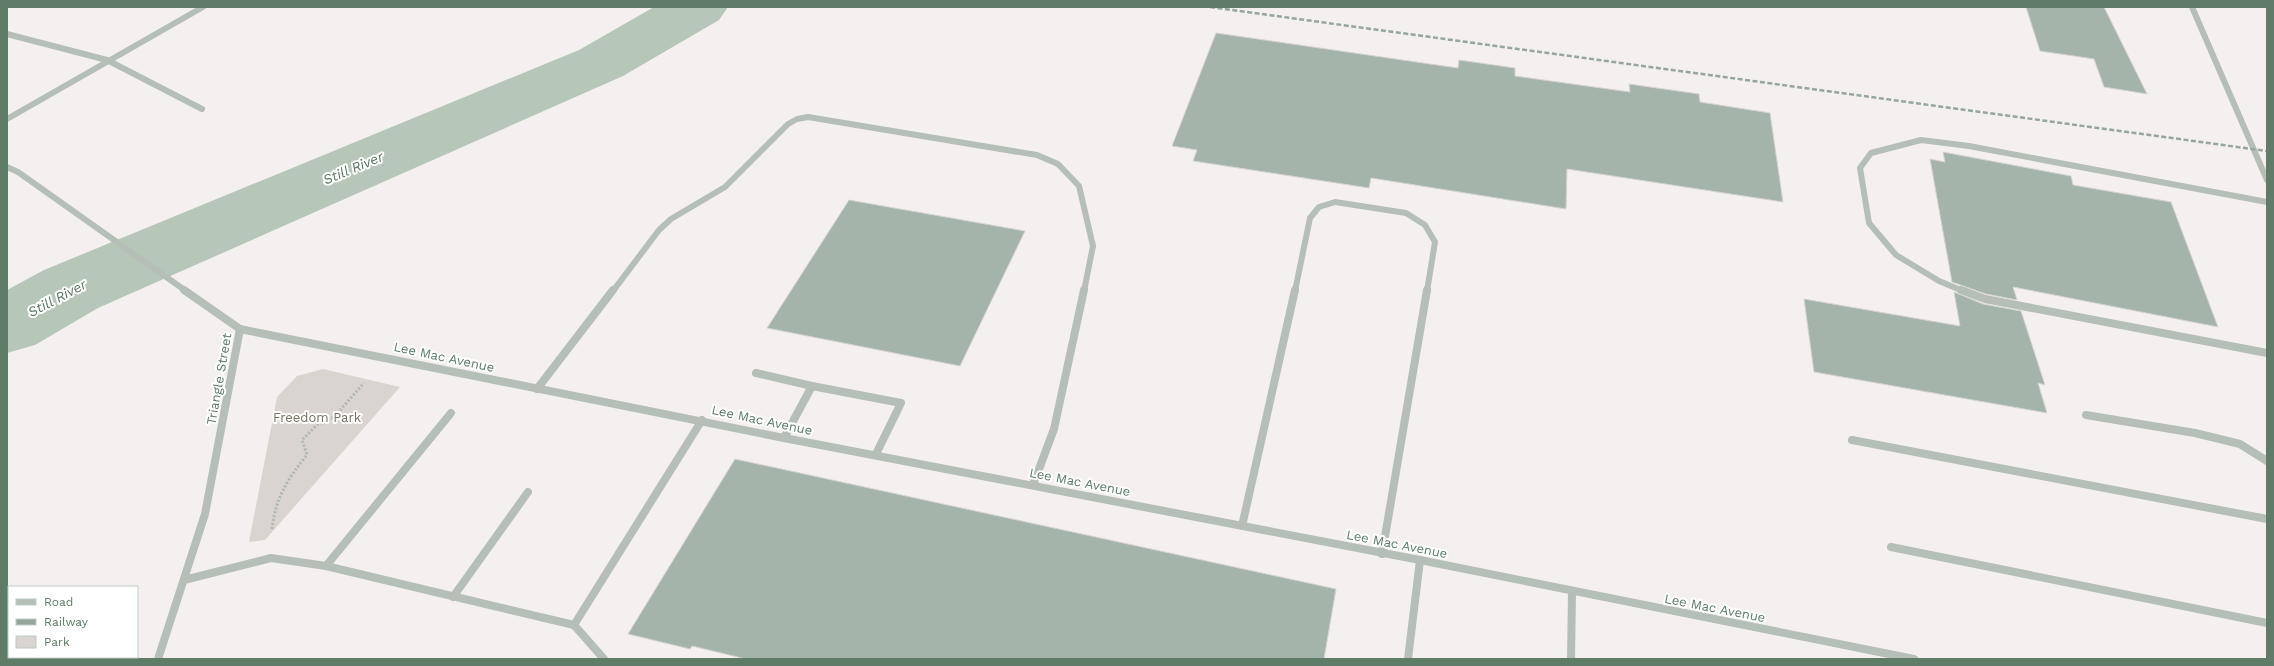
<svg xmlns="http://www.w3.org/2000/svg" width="2274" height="666" font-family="'Work Sans',sans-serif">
  <rect width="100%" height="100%" fill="#f4f0f0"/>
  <polygon fill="#d9d4cf" points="323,369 400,387 265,540 249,542 277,397 297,376"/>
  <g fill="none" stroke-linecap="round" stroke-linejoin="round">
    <polygon fill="#b6c7b9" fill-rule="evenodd" points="654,7 728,7 719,20 623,76 98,308 35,345 7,353 7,290 44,270 579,50"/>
  </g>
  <g fill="#a5b4aa" stroke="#d5d3d3">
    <polygon points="2026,7 2104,7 2147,94 2104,87 2094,59 2040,51"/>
    <polygon points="1216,33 1458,68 1459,60 1515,68 1515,76 1630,92 1629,84 1699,94 1700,102 1770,113 1783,202 1567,169 1566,209 1371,178 1369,188 1193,161 1197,150 1172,146"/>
    <polygon points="1943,152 2071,176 2073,185 2171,202 2218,327 2013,287 2017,300 1986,294 1952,282 1930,159 1945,162"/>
    <polygon points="849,200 1025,231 960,366 767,328"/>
    <polygon points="1954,292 1983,304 2021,311 2045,385 2038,383 2047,413 1814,372 1804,299 1960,326"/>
    <polygon points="735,459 1336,589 1324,659 746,659 692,646 690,649 628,634"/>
  </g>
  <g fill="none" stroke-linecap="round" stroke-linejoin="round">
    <path stroke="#b0b8b3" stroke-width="3" stroke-dasharray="2 2" stroke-linecap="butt" d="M272 529C275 499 288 478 307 455L302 440 317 425 334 417 364 383"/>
    <g stroke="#b5bfb8" stroke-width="6">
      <polyline points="2192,7 2267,180"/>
      <polyline points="7,34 107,60 202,109"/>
      <polyline points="7,119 203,7"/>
      <polyline points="7,167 18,172 186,291"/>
      <polyline points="613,291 659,230 671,219 725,187 788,124 797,119 808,117 1037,155 1058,164 1079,186 1093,246 1084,291"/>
      <polyline points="1295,291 1310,218 1319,207 1335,202 1406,213 1425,225 1435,242 1427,291"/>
      <polyline points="1963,291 1939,281 1896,255 1869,223 1860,168 1871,153 1921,140 1969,146 2267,202"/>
    </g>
    <g stroke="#b5bfb8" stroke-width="8">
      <polyline points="184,290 240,329 784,438 1420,560 1914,659"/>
      <polyline points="1961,290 1985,299 2267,353"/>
      <polyline points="756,373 812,386"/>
      <polyline points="537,389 613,290"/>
      <polyline points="2086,415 2195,433 2240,444 2267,461"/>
      <polyline points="784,438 812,386 901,403 876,454"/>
      <polyline points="1852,440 2267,519"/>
      <polyline points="1033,485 1054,429 1084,290"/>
      <polyline points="1242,526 1295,290"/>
      <polyline points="1891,547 2267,623"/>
      <polyline points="1382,554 1427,290"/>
      <polyline points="326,566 451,413"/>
      <polyline points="184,580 271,558 326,566 574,625 702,420"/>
      <polyline points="453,597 528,492"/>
      <polyline points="574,625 604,659"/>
      <polyline points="158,659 205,514 240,329"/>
      <polyline points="1408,659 1420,560"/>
      <polyline points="1571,659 1572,592"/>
    </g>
    <polyline stroke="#97a69d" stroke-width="2.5" stroke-dasharray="5 2.5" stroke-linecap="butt" points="1210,7 2267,151"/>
  </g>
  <g text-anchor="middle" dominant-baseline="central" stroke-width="4" stroke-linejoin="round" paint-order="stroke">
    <g font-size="13" fill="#5e7c68" stroke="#fff">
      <text transform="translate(444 357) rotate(12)">Lee Mac Avenue</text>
      <text transform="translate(219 379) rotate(-80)">Triangle Street</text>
      <text transform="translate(762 420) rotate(12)">Lee Mac Avenue</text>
      <text transform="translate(1080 482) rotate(11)">Lee Mac Avenue</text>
      <text transform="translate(1397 544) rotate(11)">Lee Mac Avenue</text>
      <text transform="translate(1715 608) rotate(11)">Lee Mac Avenue</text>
    </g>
    <g font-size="13" fill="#797261" stroke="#fff">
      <text x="317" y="417">Freedom Park</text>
    </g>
    <g font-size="14" font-style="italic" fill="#59785f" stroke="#fff">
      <text transform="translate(353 168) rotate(-23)">Still River</text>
      <text transform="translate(57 298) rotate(-28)">Still River</text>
    </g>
  </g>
  <rect width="2274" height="666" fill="none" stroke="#5e7c68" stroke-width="16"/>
  <rect x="8" y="586" width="130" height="72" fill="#ffffff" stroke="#bfcbc3"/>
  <rect x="16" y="599" width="20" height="6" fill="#b5bfb8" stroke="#bfcbc3"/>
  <text x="44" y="606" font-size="12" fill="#5e7c68">Road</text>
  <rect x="16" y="619" width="20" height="6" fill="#97a69d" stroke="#bfcbc3"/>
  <text x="44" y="626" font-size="12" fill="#5e7c68">Railway</text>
  <rect x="16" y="636" width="20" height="12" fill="#d9d4cf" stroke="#bfcbc3"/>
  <text x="44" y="646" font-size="12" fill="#5e7c68">Park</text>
</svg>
